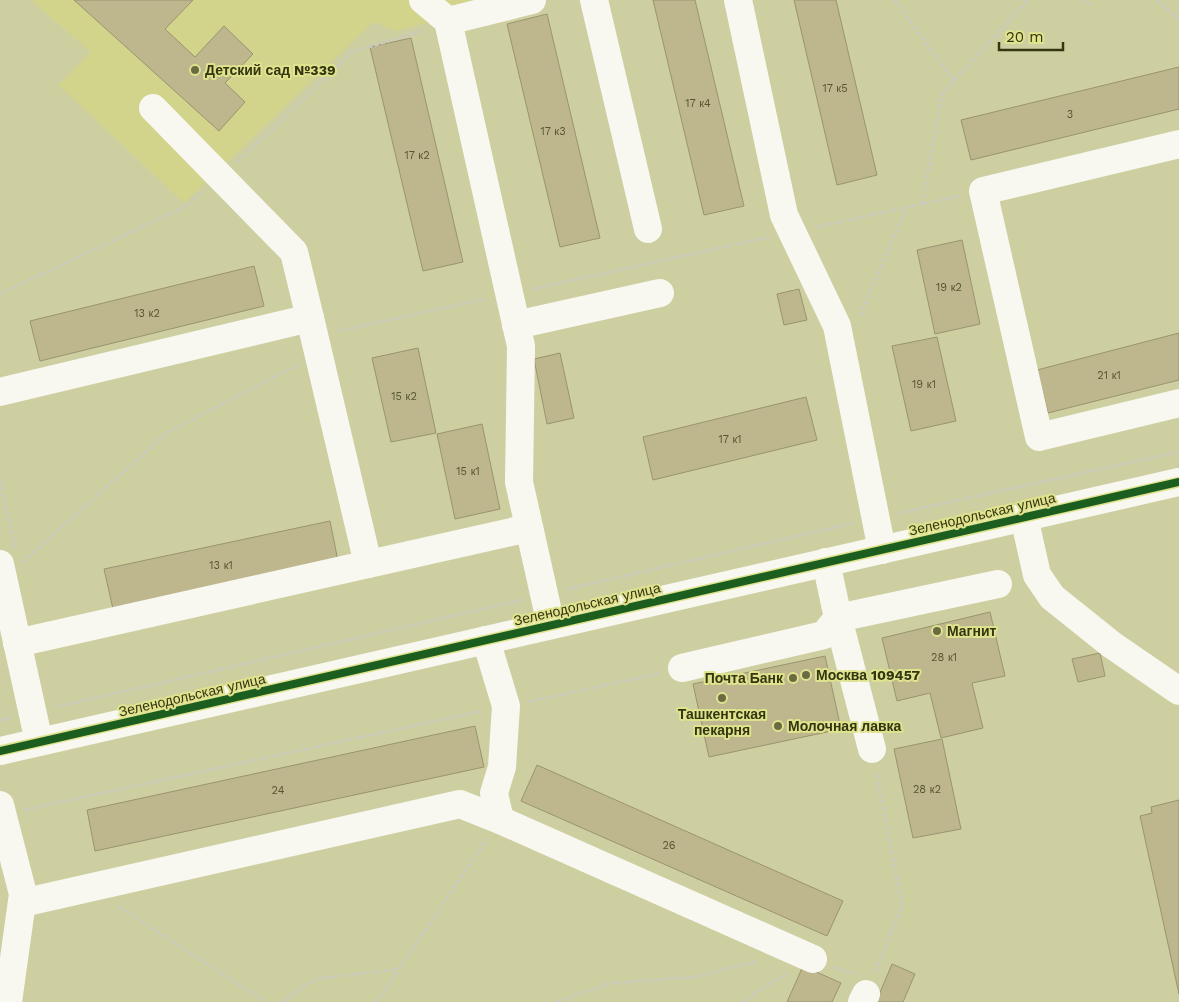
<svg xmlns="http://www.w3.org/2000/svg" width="1179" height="1002" font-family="'Work Sans',sans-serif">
  <rect width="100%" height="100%" fill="#cecfa1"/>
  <polygon fill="#d2d48c" points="31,0 517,0 396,31 373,22 184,203 59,85 91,52"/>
  <g fill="#beb78d" stroke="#99946e">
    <polygon points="74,0 193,0 165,29 195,57 224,26 253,54 225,83 245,102 219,131"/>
    <polygon points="653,0 695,0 744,206 704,215"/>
    <polygon points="794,0 836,0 877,175 837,185"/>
    <polygon points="547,14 600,238 560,247 507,24"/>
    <polygon points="411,38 463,262 423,271 370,47"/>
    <polygon points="1179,67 1179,109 971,160 961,120"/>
    <polygon points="962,240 980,324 935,334 917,250"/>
    <polygon points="254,266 264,306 40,361 30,321"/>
    <polygon points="799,289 807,320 784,325 777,294"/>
    <polygon points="1179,333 1179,380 1048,413 1037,370"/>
    <polygon points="937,337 956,421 911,431 892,346"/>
    <polygon points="418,348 436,433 391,442 372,358"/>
    <polygon points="560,353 574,418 547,424 534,359"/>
    <polygon points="806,397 817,440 653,480 643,437"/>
    <polygon points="482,424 500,509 455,519 437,434"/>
    <polygon points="330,521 338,561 113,609 104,569"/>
    <polygon points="990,612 1005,676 972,683 983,728 941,738 930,693 897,701 882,638"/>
    <polygon points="1100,653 1105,676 1078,682 1072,659"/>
    <polygon points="825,656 841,729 709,757 693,684"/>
    <polygon points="475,726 484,767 95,851 87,810"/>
    <polygon points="942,739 961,829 913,838 894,749"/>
    <polygon points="537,765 843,901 827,936 521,801"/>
    <polygon points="1179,800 1179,994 1140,816 1152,813 1151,807"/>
    <polygon points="892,964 915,974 903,1002 876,1002"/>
    <polygon points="803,966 841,983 832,1002 787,1002"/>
  </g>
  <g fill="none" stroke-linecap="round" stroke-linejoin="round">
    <g stroke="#c9cabb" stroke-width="3" stroke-dasharray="4 2.5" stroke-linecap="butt">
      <polyline points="895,0 954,81"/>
      <polyline points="1083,0 1091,5"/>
      <polyline points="1157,0 1179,20"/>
      <polyline points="238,162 352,52 422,31"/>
      <polyline points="922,204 942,94 1028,0"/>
      <polyline points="816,227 907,207"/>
      <polyline points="533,289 769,237"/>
      <polyline points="0,294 186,206 203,192"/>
      <polyline points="860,316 907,207 961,196"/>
      <polyline points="338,331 485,299"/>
      <polyline points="0,480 15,547"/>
      <polyline points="899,513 1179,452"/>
      <polyline points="23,562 168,432 298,365"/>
      <polyline points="567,589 854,523"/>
      <polyline points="528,702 661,673"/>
      <polyline points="56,707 522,600"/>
      <polyline points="0,720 11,718"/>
      <polyline points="24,810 482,711"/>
      <polyline points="118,906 266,1002"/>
      <polyline points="834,967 854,974"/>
      <polyline points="875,972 902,906 876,771"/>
      <polyline points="281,1002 315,979 398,969"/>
      <polyline points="377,1002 487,839"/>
      <polyline points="556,1002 611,983 696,977 757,961"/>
      <polyline points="741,1002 787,973"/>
    </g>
    <g stroke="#f8f8f1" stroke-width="28">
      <polyline points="423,0 448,21"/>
      <polyline points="532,0 448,21 521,346 519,482 551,625"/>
      <polyline points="594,0 648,229"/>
      <polyline points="738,0 784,215 837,326 882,550"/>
      <polyline points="153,108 294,252 310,318"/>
      <polyline points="1179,144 983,191 1039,437 1179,403"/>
      <polyline points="516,325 660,293"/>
      <polyline points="0,392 310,318 368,564"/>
      <polyline points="1024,517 1037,575 1052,597 1112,645 1179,691"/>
      <polyline points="826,562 838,618 872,749"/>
      <polyline points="0,564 39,742"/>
      <polyline points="486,640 506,706 502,767 494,793 500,820"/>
      <polyline points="17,643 529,528"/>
      <polyline points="682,668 824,635 838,618 998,584"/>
      <polyline points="0,751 1179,482"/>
      <polyline points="0,805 23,894 8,1002"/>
      <polyline points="22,903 460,804 500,820 813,959"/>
      <polyline points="862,1002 866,994"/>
    </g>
    <defs>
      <polyline id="cycleway" points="0,751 1179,482"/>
    </defs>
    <use href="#cycleway" stroke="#dfe38d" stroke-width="11"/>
    <use href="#cycleway" stroke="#1b5e20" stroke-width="8"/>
  </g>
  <g fill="#6a6b43" stroke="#dfe38d" stroke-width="2">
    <circle cx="195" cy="70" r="5"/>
    <circle cx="937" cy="631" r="5"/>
    <circle cx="806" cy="675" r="5"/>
    <circle cx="793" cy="678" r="5"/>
    <circle cx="722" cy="698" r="5"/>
    <circle cx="778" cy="726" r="5"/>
  </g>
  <g text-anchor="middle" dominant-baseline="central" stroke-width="4" stroke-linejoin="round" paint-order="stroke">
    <g font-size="11" fill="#565630">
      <text x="835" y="88">17 к5</text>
      <text x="698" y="103">17 к4</text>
      <text x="1070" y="114">3</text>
      <text x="553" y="131">17 к3</text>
      <text x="417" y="155">17 к2</text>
      <text x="949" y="287">19 к2</text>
      <text x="147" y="313">13 к2</text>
      <text x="1109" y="375">21 к1</text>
      <text x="924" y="384">19 к1</text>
      <text x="404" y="396">15 к2</text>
      <text x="730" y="439">17 к1</text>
      <text x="468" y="471">15 к1</text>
      <text x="221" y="565">13 к1</text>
      <text x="944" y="657">28 к1</text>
      <text x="927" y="789">28 к2</text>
      <text x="278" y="790">24</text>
      <text x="669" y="845">26</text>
    </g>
    <g font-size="14" font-weight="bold" fill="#343511" stroke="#dfe38d" text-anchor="start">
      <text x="205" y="70">Детский сад №339</text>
      <text x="947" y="631">Магнит</text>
      <text x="816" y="675">Москва 109457</text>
      <text x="783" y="678" text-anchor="end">Почта Банк</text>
      <text x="722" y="714" text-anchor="middle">Ташкентская<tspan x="722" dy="16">пекарня</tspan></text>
      <text x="788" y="726">Молочная лавка</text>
    </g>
    <g font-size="14" fill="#343511" stroke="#dfe38d">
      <text transform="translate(982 514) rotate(-13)">Зеленодольская улица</text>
      <text transform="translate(587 604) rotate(-13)">Зеленодольская улица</text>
      <text transform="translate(192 695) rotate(-13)">Зеленодольская улица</text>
    </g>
  </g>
  <path d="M999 42v8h64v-8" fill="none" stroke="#343511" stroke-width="2.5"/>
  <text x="1006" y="42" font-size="15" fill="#343511" stroke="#dfe38d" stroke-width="4" paint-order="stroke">20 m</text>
</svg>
